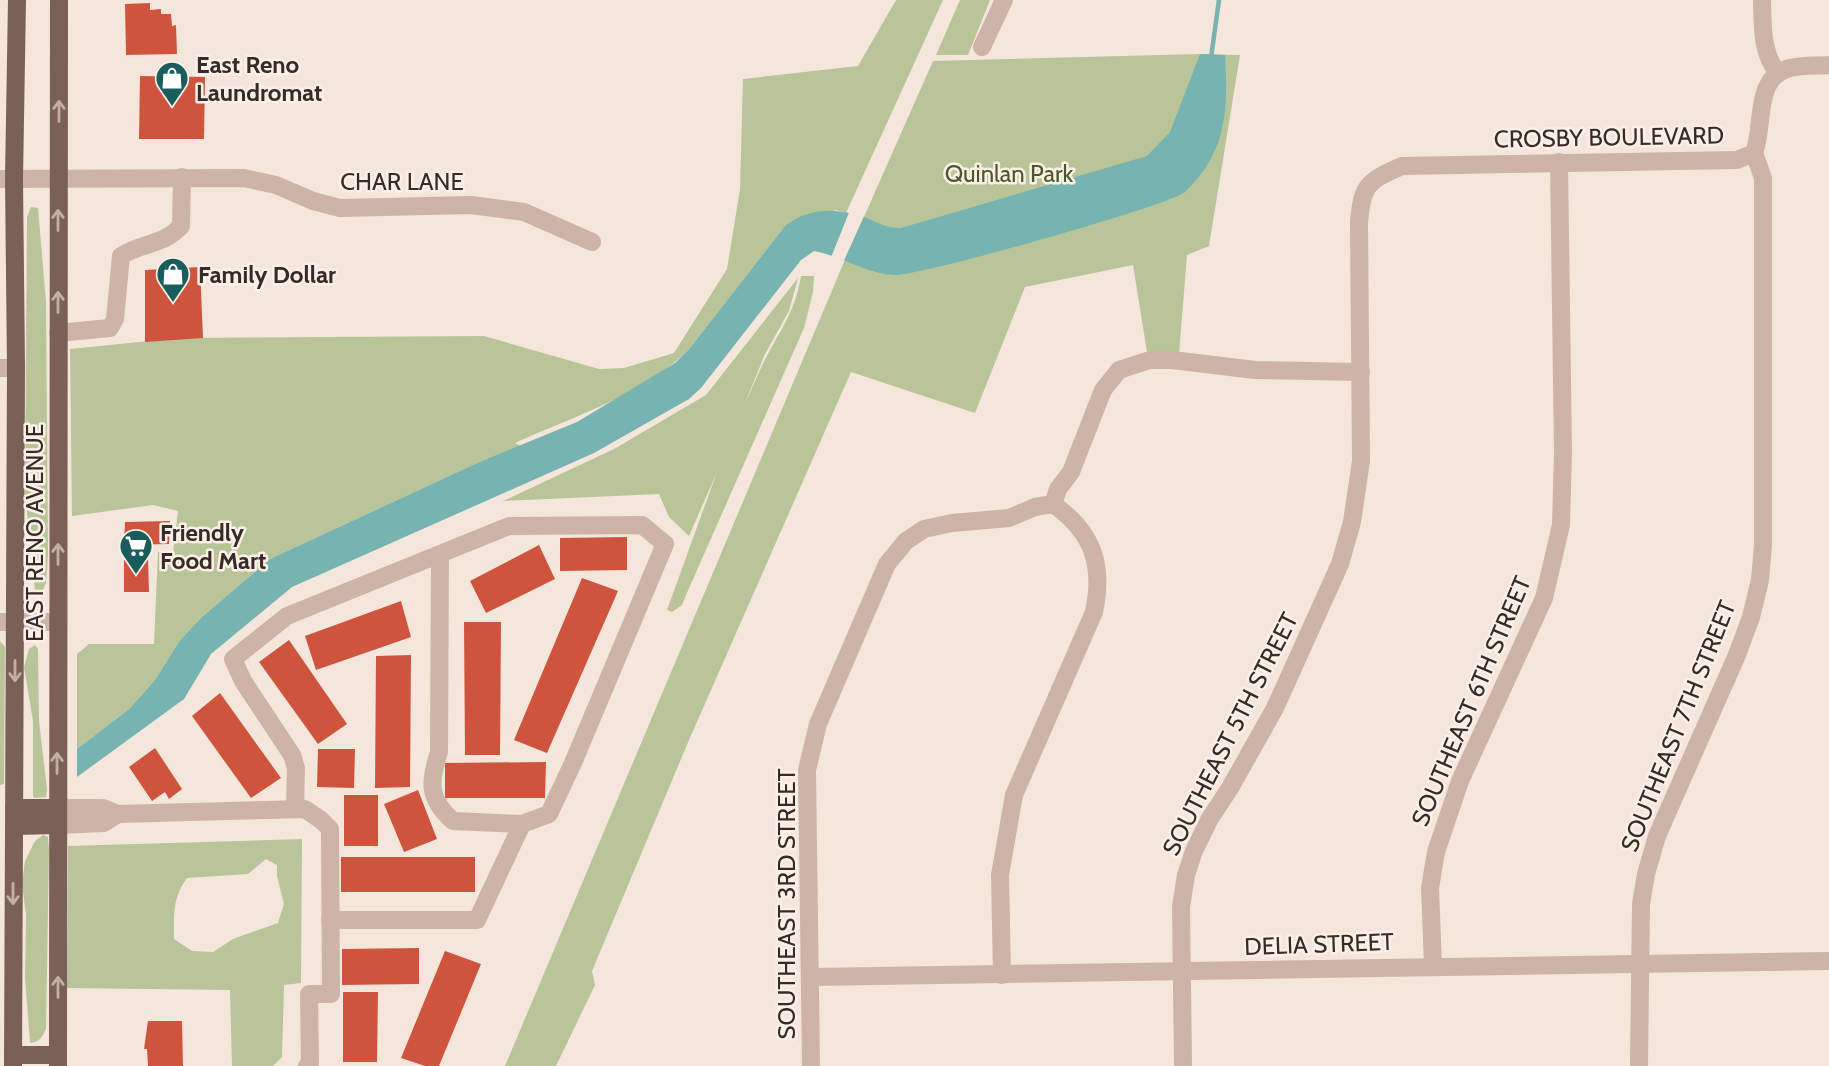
<svg xmlns="http://www.w3.org/2000/svg" width="1829" height="1066" font-family="Cabin,sans-serif">
  <rect width="100%" height="100%" fill="#f4e6db"/>
  <g fill="#b9c499" fill-rule="evenodd">
    <path d="M896 0H943L846 213 836 210 785 226 690 348C644 395 574 416 515 443L521 446 477 463 270 559 202 617 180 640 155 680 129 709 77 749V654L89 644H154L158 552H173L178 511 153 505 72 516 70 349 179 338 484 336 599 369 624 368 674 353 727 269 740 189 743 79 858 66Z"/>
    <polygon points="960,0 990,0 968,55 936,55"/>
    <polygon points="1200,54 1240,55 1209,246 1187,255 1179,354 1147,352 1133,265 1025,287 975,413 851,372 689,740 592,971 595,985 556,1066 505,1066 844,262 933,61"/>
    <polygon points="31,207 38,208 46,302 48,556 46,583 42,592 35,590 25,493 27,217"/>
    <path d="M801 276H814L813 292 804 328 686 595 682 605 672 612 667 610 717 472 689 536 669 517 659 494 503 501 614 449 706 395 798 278 789 311 765 354 745 403C753 387 760 368 769 352 784 325 796 307 801 276Z"/>
    <polygon points="0,641 5,647 4,784 0,785"/>
    <polygon points="35,645 38,649 39,721 47,789 46,797 34,798 33,795 33,721 24,667 29,649"/>
    <path d="M43 835 48 837 49 849 46 1029C42 1037 40 1042 30 1043L25 978 26 915 22 884 25 861 35 841Z"/>
    <path d="M302 839 301 983 284 985 282 1057 273 1066H232L230 990 67 988 68 846ZM266 859 277 865V876L284 904 278 923 233 939 213 952 192 951 174 939C174 914 172 899 187 878L248 874Z"/>
  </g>
  <path fill="#77b3b0" d="M1200 54 1225 55C1228 108 1228 151 1185 192 1171 205 920 276 895 275 866 274 842 256 814 251L801 260 701 388 689 399 594 453 292 587 211 654 184 699 77 777V749L129 709 155 680 180 640 202 617 270 559 477 463 577 422 675 363 690 348 785 226C809 207 837 208 864 217 877 222 887 229 901 228L1147 156 1170 132Z"/>
  <polygon fill="#f4e6db" points="850,210 865,214 842,265 830,260"/>
  <g fill="none" stroke-linecap="round" stroke-linejoin="round">
    <polyline stroke="#77b3b0" stroke-width="4.5" points="1211,58 1219,0"/>
  </g>
  <g fill="#cf543d">
    <polygon points="150,3 150,10 161,9 161,14 171,14 172,26 176,25 177,54 126,55 125,4"/>
    <polygon points="140,76 205,77 204,139 139,139"/>
    <polygon points="200,267 203,338 145,342 145,270"/>
    <polygon points="170,521 169,544 124,545 125,522"/>
    <polygon points="627,537 627,570 560,571 560,538"/>
    <polygon points="539,545 555,579 486,613 470,581"/>
    <polygon points="148,559 149,592 124,592 124,560"/>
    <polygon points="582,578 618,591 547,753 514,740"/>
    <polygon points="401,601 411,637 316,670 305,636"/>
    <polygon points="464,622 501,622 500,755 465,755"/>
    <polygon points="289,640 347,724 318,744 259,662"/>
    <polygon points="411,655 410,787 375,788 376,656"/>
    <polygon points="220,693 281,778 251,798 192,716"/>
    <polygon points="155,748 182,789 169,799 165,792 152,801 129,767"/>
    <polygon points="318,749 355,749 354,788 317,787"/>
    <polygon points="546,762 545,798 445,798 445,763"/>
    <polygon points="418,790 437,839 404,852 384,804"/>
    <rect x="344" y="795" width="34" height="51"/>
    <rect x="341" y="857" width="134" height="35"/>
    <polygon points="419,948 419,984 342,985 342,949"/>
    <polygon points="445,951 481,964 439,1066 425,1066 401,1058"/>
    <polygon points="343,992 378,992 377,1062 343,1062"/>
    <polygon points="148,1021 182,1021 183,1066 148,1066 147,1049 144,1049"/>
  </g>
  <g fill="none" stroke-linecap="round" stroke-linejoin="round">
    <g stroke="#cdb4a6" stroke-width="18">
      <path d="M1762 0C1763 28 1761 51 1778 74"/>
      <polyline points="982,47 1004,0"/>
      <polyline points="0,179 244,178 276,185 313,201 340,208 471,205 524,212 592,242"/>
      <path d="M58 333 110 328 115 319 121 256C142 242 163 246 181 226L182 177"/>
      <polyline points="0,368 16,368"/>
      <polyline points="1053,504 1058,489 1071,472 1103,390 1119,370 1150,360 1172,360 1255,370 1361,372"/>
      <polyline points="0,622 58,622"/>
      <polyline points="57,808 103,808 118,814 305,809 321,820 330,829 331,994 309,994 310,1063 307,1066"/>
      <path d="M295 809 296 768 292 755 243 681 233 659 287 616 509 526 642 525 665 544 573 763 549 814 522 824 453 821C428 799 429 782 439 752L440 554"/>
      <polyline points="58,825 104,823 118,814"/>
      <polyline points="330,920 477,920 522,824"/>
      <polyline points="1433,965 1430,888 1436,852 1460,781 1544,598 1561,525 1563,452 1559,162"/>
      <path d="M1002 975 1000 875 1014 795 1094 612C1104 565 1093 532 1053 504"/>
      <polyline points="811,977 1829,961"/>
      <polyline points="811,1066 807,770 818,724 887,564 906,541 924,529 952,523 1009,518 1035,507 1053,504"/>
      <path d="M1183 1066 1181 907 1186 875 1194 851 1209 820 1230 788 1275 708 1340 564 1352 522 1361 461 1359 223C1362 184 1368 181 1402 166L1737 160 1754 153C1765 125 1753 77 1790 68 1802 65 1817 66 1829 65"/>
      <polyline points="1639,1066 1641,904 1646,874 1657,836 1737,655 1751,617 1760,580 1763,545 1763,178 1754,153"/>
    </g>
    <g stroke="#7b6057" stroke-width="18">
      <polyline points="14,808 57,808"/>
      <polyline points="14,826 58,825"/>
      <polyline points="13,1055 58,1055"/>
      <polyline points="13,1066 16,368 14,179 17,0"/>
      <polyline points="58,1066 59,0"/>
    </g>
  </g>
  <defs><path id="oneway-shaft" d="M-6 0H5M1.5-3L5.5 0L1.5 3" fill="none" stroke-width="1.6" stroke-linecap="round" stroke-linejoin="round" transform="scale(1.75)"/></defs>
  <g stroke="#c1afa7">
    <use href="#oneway-shaft" transform="translate(59 111) rotate(-90)"/>
    <use href="#oneway-shaft" transform="translate(58 220) rotate(-90)"/>
    <use href="#oneway-shaft" transform="translate(58 302) rotate(-90)"/>
    <use href="#oneway-shaft" transform="translate(58 554) rotate(-90)"/>
    <use href="#oneway-shaft" transform="translate(15 671) rotate(90)"/>
    <use href="#oneway-shaft" transform="translate(57 763) rotate(-90)"/>
    <use href="#oneway-shaft" transform="translate(13 894) rotate(90)"/>
    <use href="#oneway-shaft" transform="translate(58 987) rotate(-90)"/>
  </g>
  <defs>
    <symbol id="shop-pin" viewBox="-11 -11 22 30"><path d="M0 17L-7.5 6A9.5 9.5 0 1 1 7.5 6Z" fill="#195d5c" stroke="#fbf0e8"/><path d="M-5-2.5h2.3a2.7 3.5 0 0 1 5.4 0H5L5.5 6h-11ZM-1.5-2.5h3a1.5 2.3 0 0 0-3 0Z" fill="#fff"/></symbol>
    <symbol id="supermarket-pin" viewBox="-11 -11 22 30"><path d="M0 17L-7.5 6A9.5 9.5 0 1 1 7.5 6Z" fill="#195d5c" stroke="#fbf0e8"/><path d="M-6-5.5h2.5l.6 2H6L4.5 2H-2.5L-4.4-4H-6ZM-1.5 3.2a1.3 1.3 0 1 0 .1 0ZM3 3.2a1.3 1.3 0 1 0 .1 0Z" fill="#fff"/></symbol>
  </defs>
  <g fill-rule="evenodd">
    <use href="#shop-pin" x="153" y="59" width="38" height="52"/>
    <use href="#shop-pin" x="154" y="255" width="38" height="52"/>
    <use href="#supermarket-pin" x="117" y="527" width="38" height="52"/>
  </g>
  <g text-anchor="middle" dominant-baseline="central" stroke-width="5" stroke-linejoin="round" paint-order="stroke">
    <g font-size="24" font-weight="bold" fill="#382b27" stroke="#fbf0e8" text-anchor="start">
      <text x="196" y="64">East Reno<tspan x="196" dy="28">Laundromat</tspan></text>
      <text x="198" y="274">Family Dollar</text>
      <text x="160" y="532">Friendly<tspan x="160" dy="28">Food Mart</tspan></text>
    </g>
    <g font-size="24" fill="#382b27" stroke="#fbf0e8">
      <text transform="translate(1609 137) rotate(-1)">CROSBY BOULEVARD</text>
      <text x="402" y="181">CHAR LANE</text>
      <text transform="translate(34 533) rotate(-90)">EAST RENO AVENUE</text>
      <text transform="translate(1471 701) rotate(-67)">SOUTHEAST 6TH STREET</text>
      <text transform="translate(1678 726) rotate(-68)">SOUTHEAST 7TH STREET</text>
      <text transform="translate(1230 734) rotate(-63)">SOUTHEAST 5TH STREET</text>
      <text transform="translate(786 904) rotate(-90)">SOUTHEAST 3RD STREET</text>
      <text transform="translate(1319 944) rotate(-2)">DELIA STREET</text>
    </g>
    <g font-size="24" fill="#4b5829" stroke="#fbf0e8">
      <text x="1009" y="173">Quinlan Park</text>
    </g>
  </g>
</svg>
